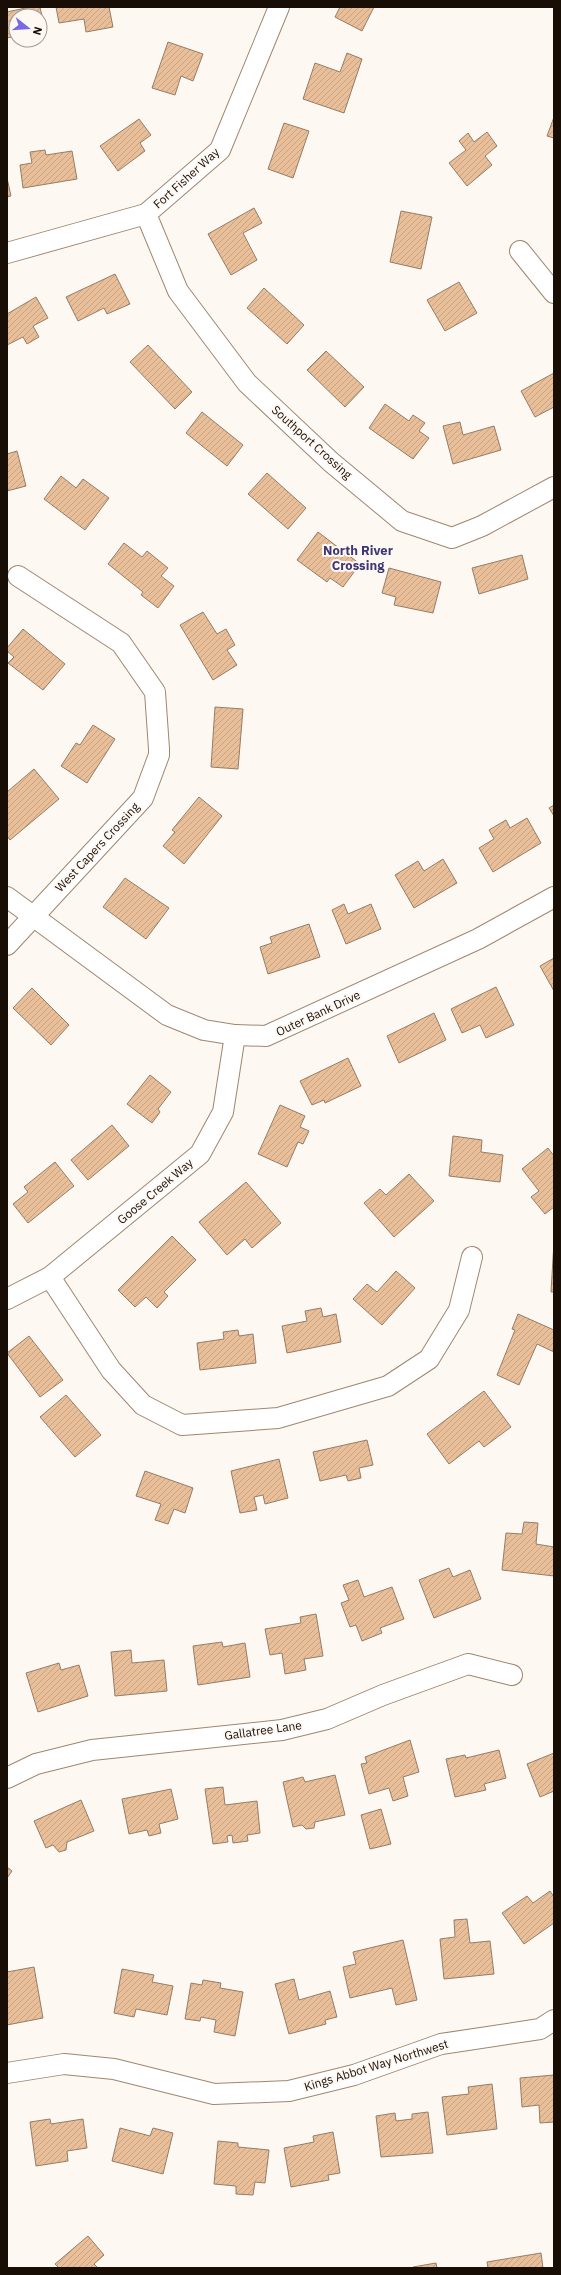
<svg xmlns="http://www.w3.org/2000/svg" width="561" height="2275" font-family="'IBM Plex Sans',sans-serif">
  <defs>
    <pattern id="building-hatch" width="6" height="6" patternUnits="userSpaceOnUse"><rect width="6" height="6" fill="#e9bf9a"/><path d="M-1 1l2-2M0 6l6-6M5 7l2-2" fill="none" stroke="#c7a383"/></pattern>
  </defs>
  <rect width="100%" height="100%" fill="#fef8f3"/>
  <g fill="url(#building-hatch)" stroke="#967c65">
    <polygon points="30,7 40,7 45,30 40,31 40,16 16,16 16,36 7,38 7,12"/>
    <polygon points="56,7 109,7 113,27 86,32 84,19 59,23"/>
    <polygon points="340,7 374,7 362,31 335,17"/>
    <polygon points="168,42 203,54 193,81 181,76 175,95 152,88"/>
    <polygon points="347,53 362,59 344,113 303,99 315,63 340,72"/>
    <polygon points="554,117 554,138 547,136"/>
    <polygon points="139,119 151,135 140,143 145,151 118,171 100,146"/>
    <polygon points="284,123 309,131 293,178 268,169"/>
    <polygon points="487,132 497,146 485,156 492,165 467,186 449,163 466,150 459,141 468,133 474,142"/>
    <polygon points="45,150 46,155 72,151 77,179 23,188 20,165 32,163 30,152"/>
    <polygon points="7,178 11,196 7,197"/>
    <polygon points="254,208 262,223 243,233 257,260 231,275 208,234"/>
    <polygon points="401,211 432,217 421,269 390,262"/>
    <polygon points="115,274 130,304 107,314 104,308 78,321 66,297"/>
    <polygon points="459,282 477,313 445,331 427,300"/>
    <polygon points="264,288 304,325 287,344 247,308"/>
    <polygon points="36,297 48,318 33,326 39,337 27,344 23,337 7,345 7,314"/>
    <polygon points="148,345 192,392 175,409 130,362"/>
    <polygon points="326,351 364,387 345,407 307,370"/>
    <polygon points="554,373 554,407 535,417 521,391"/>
    <polygon points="385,404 409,421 413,415 425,423 419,431 429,438 413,459 369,428"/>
    <polygon points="202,412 243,445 227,466 186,433"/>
    <polygon points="460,422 463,435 494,426 501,450 453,464 443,426"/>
    <polygon points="17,451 26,486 7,491 7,454"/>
    <polygon points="267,473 306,508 288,529 248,494"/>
    <polygon points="61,476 76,488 83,479 109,498 85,530 44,499"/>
    <polygon points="318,532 360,564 343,587 330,578 327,582 297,560"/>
    <polygon points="124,543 142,557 147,551 168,568 161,576 174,586 158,608 141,595 143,592 108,564"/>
    <polygon points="522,555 528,579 479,594 472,568"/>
    <polygon points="389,568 441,582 433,613 394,605 396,597 382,593"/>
    <polygon points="203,612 217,634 226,629 235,645 227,650 237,665 213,680 180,625"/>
    <polygon points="23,629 65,664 43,690 8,663 14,657 7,651 7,648"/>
    <polygon points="215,707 243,709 238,769 211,767"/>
    <polygon points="93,725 115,739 87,783 61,766 76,743 80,745"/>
    <polygon points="34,769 59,799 10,840 7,836 7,792"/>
    <polygon points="199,797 222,816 184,864 163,846 175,832 172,830"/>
    <polygon points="554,805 554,816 549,808"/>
    <polygon points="527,818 541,843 493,872 479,848 494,839 489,830 506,820 510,828"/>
    <polygon points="443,859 457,883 414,908 395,875 418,861 424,871"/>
    <polygon points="125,878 169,908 146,939 103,907"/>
    <polygon points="344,904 348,914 371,904 381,929 346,944 332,910"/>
    <polygon points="309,924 320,957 268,974 260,947 272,943 270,937"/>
    <polygon points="554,958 554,991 540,966"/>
    <polygon points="496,987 514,1025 486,1038 480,1025 462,1033 451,1009"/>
    <polygon points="32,988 69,1025 51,1045 13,1008"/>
    <polygon points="434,1013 446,1040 399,1063 387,1036"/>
    <polygon points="348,1058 361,1086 325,1103 324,1100 312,1105 300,1081"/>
    <polygon points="150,1075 171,1092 158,1109 160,1112 152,1123 127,1104"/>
    <polygon points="280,1105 305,1116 300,1127 309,1131 303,1144 298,1142 287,1167 258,1154"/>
    <polygon points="112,1125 129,1146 88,1180 71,1160"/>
    <polygon points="453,1136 482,1140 481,1152 503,1155 500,1182 449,1176"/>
    <polygon points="548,1148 554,1156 554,1207 545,1214 531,1197 539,1191 522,1169"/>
    <polygon points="55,1162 74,1186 28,1223 13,1204 28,1192 24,1187"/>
    <polygon points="409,1174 434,1201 394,1237 364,1203 380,1189 386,1195"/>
    <polygon points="246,1182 281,1223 252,1248 245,1239 227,1255 199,1222"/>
    <polygon points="172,1236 196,1260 164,1292 168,1296 157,1308 146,1297 135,1307 118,1290"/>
    <polygon points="554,1242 554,1292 551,1292"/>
    <polygon points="396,1271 415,1288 382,1325 353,1299 367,1284 377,1292"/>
    <polygon points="321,1308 323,1317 336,1314 341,1342 287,1353 282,1326 307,1321 305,1311"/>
    <polygon points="518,1314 554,1330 554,1352 537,1344 519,1385 497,1375 515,1330 512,1329"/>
    <polygon points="238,1330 239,1336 253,1334 256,1363 200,1370 197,1343 224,1339 223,1332"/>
    <polygon points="29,1336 63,1380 40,1397 7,1353"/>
    <polygon points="484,1391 511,1427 484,1447 479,1441 449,1464 427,1434"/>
    <polygon points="66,1395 101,1435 75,1457 40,1417"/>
    <polygon points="367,1440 373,1465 359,1468 361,1478 348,1481 346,1475 320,1481 313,1452"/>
    <polygon points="279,1459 288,1498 265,1504 263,1495 254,1497 257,1510 240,1513 231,1471"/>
    <polygon points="145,1471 193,1488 185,1513 174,1509 168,1524 155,1520 161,1504 136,1496"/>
    <polygon points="524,1522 538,1523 536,1544 554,1547 554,1576 502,1570 506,1533 522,1534"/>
    <polygon points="449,1568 453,1577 470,1570 481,1599 434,1618 419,1580"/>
    <polygon points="358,1580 364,1597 392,1587 404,1619 380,1628 382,1633 362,1641 356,1625 350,1627 341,1603 349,1600 343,1585"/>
    <polygon points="316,1614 323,1656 304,1659 306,1670 285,1674 282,1653 270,1655 265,1629 301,1623 300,1617"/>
    <polygon points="222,1642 223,1647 245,1643 250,1677 198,1685 193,1646"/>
    <polygon points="131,1650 132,1663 164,1660 167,1691 115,1696 111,1652"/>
    <polygon points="59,1663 61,1670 79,1665 88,1696 38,1712 26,1673"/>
    <polygon points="410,1740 419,1772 403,1777 408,1796 393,1801 389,1788 369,1794 361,1764 367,1763 365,1757"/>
    <polygon points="499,1750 506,1778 484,1784 486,1790 455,1797 446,1759 465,1755 466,1758"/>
    <polygon points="554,1753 554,1791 540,1797 527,1764"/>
    <polygon points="335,1775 345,1815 315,1822 314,1828 306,1829 302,1825 293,1827 283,1782 303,1777 305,1782"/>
    <polygon points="223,1787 225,1805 257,1801 260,1833 247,1835 248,1841 233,1843 232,1835 227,1836 228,1842 213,1844 205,1789"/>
    <polygon points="171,1789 178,1819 159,1824 161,1833 149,1836 147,1830 129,1834 122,1799"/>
    <polygon points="81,1800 94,1831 67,1842 66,1850 59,1852 53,1845 46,1848 34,1821"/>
    <polygon points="381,1809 391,1844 370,1849 361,1815"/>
    <polygon points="7,1867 12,1871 7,1878"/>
    <polygon points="550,1891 554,1897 554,1923 524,1944 502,1913 527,1896 533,1903"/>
    <polygon points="467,1919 470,1943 490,1941 494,1974 444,1979 440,1939 455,1937 454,1920"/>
    <polygon points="403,1940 417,2000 396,2005 392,1988 350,1998 343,1967 356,1964 353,1952"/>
    <polygon points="34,1967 43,2018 7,2025 7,1972"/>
    <polygon points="122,1969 154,1975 152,1982 173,1986 167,2015 136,2009 134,2017 114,2013"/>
    <polygon points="294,1979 299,2000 330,1991 337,2017 325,2020 326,2024 289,2034 275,1984"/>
    <polygon points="203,1980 221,1983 220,1988 243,1992 235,2036 214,2032 216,2020 201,2017 200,2021 185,2019 191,1983 202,1985"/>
    <polygon points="554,2075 554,2122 540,2123 539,2105 522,2107 520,2078"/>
    <polygon points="492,2084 497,2129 447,2135 442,2097 469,2094 468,2087"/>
    <polygon points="428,2112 433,2153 381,2157 376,2116 395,2113 396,2121 412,2119 412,2114"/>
    <polygon points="50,2119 51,2124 83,2119 87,2148 67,2151 68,2161 36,2166 30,2122"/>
    <polygon points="120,2128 150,2136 153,2128 173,2133 163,2174 112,2161"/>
    <polygon points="333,2132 340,2173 328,2175 329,2180 291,2187 284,2148 314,2142 313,2136"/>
    <polygon points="218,2141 238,2143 238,2147 269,2150 265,2183 255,2182 253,2195 236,2194 236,2186 214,2184"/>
    <polygon points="88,2236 104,2255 94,2264 98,2268 59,2268 55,2264"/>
    <polygon points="541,2253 543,2268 488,2268 487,2262"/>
    <polygon points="436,2263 437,2268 413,2268 413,2267"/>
  </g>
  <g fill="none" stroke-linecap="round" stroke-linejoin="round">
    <defs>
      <g id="street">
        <polyline points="146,214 178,291 247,383 331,462 402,521 452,538 482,526 554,487"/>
        <polyline points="520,251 554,293"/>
        <polyline points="7,253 146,214 220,150 279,7"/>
        <polyline points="7,897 167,1015 204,1030 235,1035 266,1036 478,939 554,897"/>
        <polyline points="7,945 143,798 159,755 159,749 155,692 121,643 18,576"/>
        <polyline points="50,1277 111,1370 143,1405 182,1425 278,1418 388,1386 429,1359 459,1310 472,1257"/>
        <polyline points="7,1299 50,1277 200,1154 223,1112 235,1035"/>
        <polyline points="7,1778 36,1764 92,1750 282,1730 327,1719 383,1695 468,1664 512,1675"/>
        <polyline points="7,2073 64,2064 114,2069 214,2094 289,2091 354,2075 441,2044 540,2029 554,2020"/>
      </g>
    </defs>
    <use href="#street" stroke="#a0866f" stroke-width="22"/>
    <use href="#street" stroke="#fff" stroke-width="20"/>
  </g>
  <g text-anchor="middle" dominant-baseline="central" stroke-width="4" stroke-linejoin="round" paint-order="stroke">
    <g font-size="12" fill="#180e06" stroke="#fef8f3">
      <text transform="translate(186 178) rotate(-42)">Fort Fisher Way</text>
      <text transform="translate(312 442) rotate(42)">Southport Crossing</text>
      <text transform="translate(97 847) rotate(-47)">West Capers Crossing</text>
      <text transform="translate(318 1013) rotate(-25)">Outer Bank Drive</text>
      <text transform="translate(155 1191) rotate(-40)">Goose Creek Way</text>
      <text transform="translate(263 1730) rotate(-8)">Gallatree Lane</text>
      <text transform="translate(376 2065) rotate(-17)">Kings Abbot Way Northwest</text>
    </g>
    <g font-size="13" font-weight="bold" fill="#3d3774" stroke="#fef8f3">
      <text x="358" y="550">North River<tspan x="358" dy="15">Crossing</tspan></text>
    </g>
  </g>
  <rect width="561" height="2275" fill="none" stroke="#180e06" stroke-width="16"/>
  <g transform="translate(28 28) rotate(107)"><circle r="19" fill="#fef8f3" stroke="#a29a94"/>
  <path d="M0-3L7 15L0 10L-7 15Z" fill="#7869e4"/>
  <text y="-6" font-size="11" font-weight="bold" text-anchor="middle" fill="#180e06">N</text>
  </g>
</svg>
